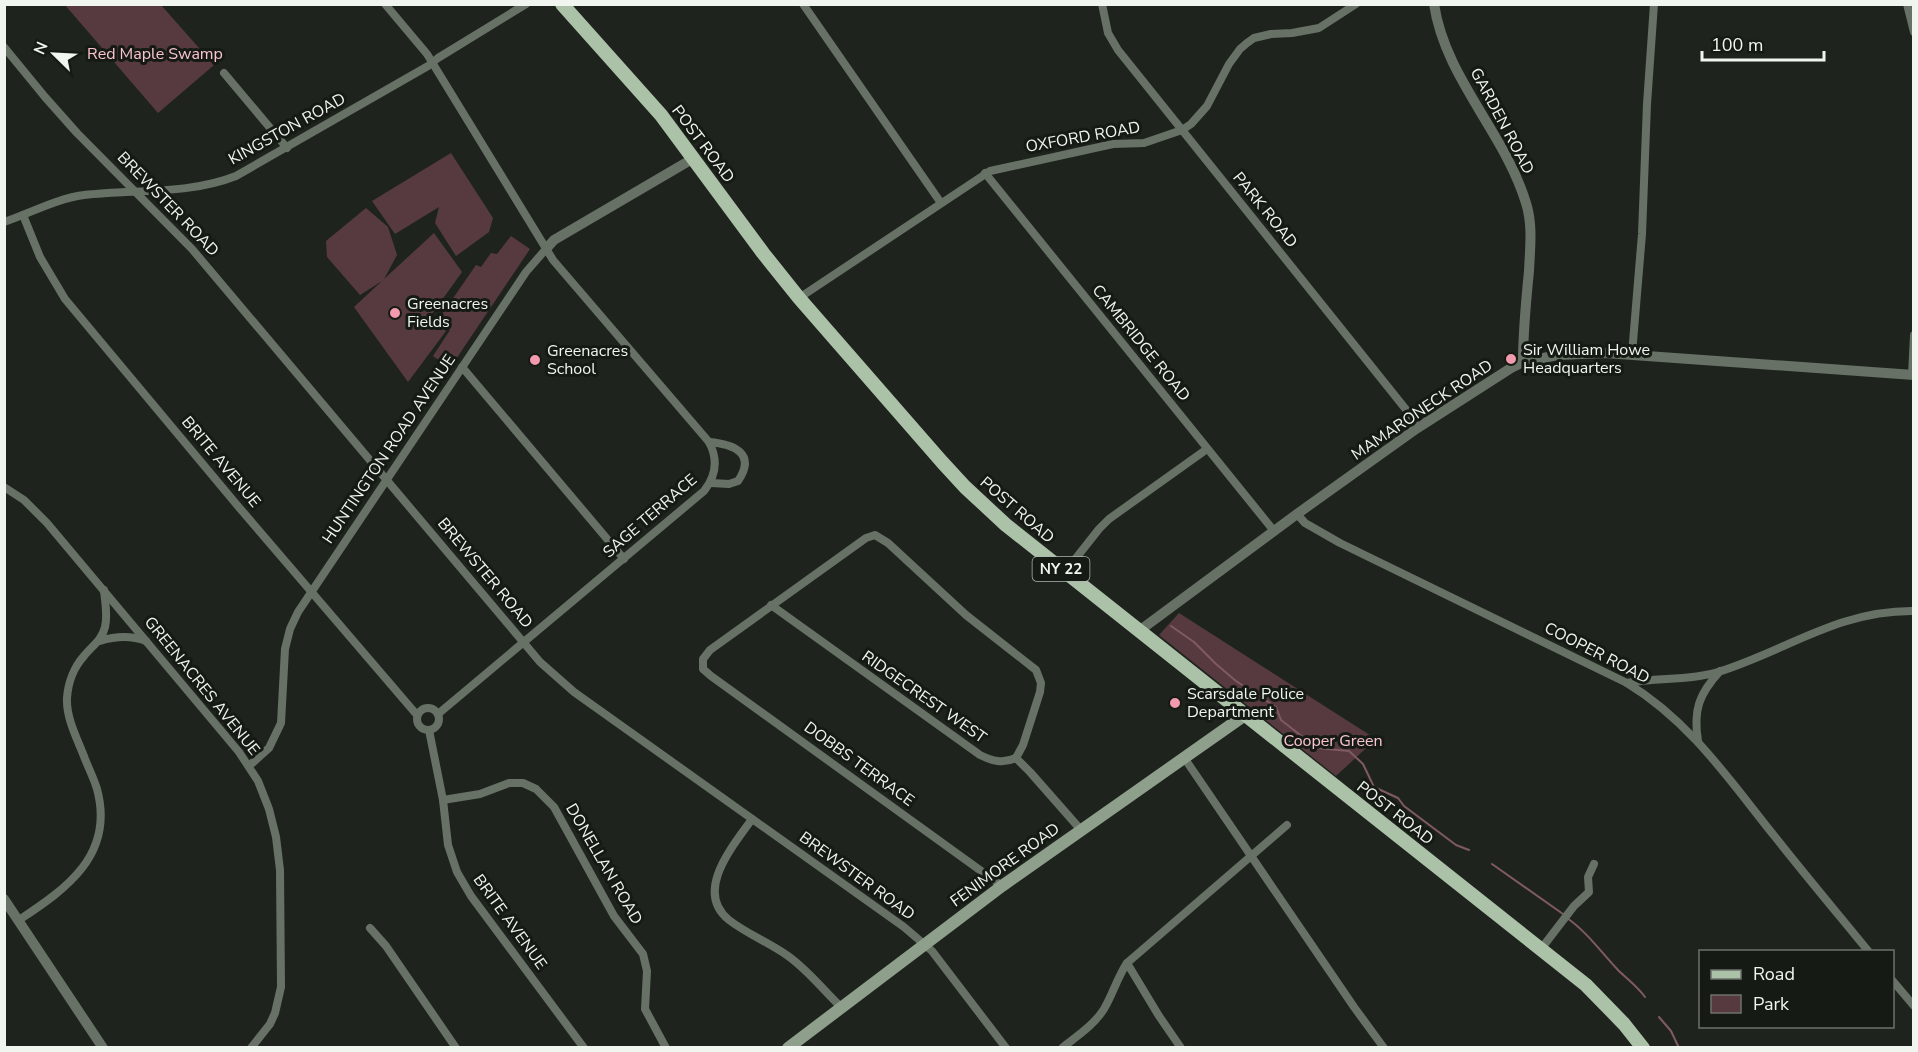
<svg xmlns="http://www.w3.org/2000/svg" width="1918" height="1052" font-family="'Nunito Sans',sans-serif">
  <rect width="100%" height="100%" fill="#1e241d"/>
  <g fill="#573a40">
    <polygon points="65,5 161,5 214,65 158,113"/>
    <polygon points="451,153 493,218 489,232 456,256 435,223 439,207 395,234 372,201"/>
    <polygon points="366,208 388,227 397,255 384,279 434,233 462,272 429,318 446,331 408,382 354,307 382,281 360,295 327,257 326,241"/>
    <polygon points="511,236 530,249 450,368 433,356 450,330 438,320 476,265 481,267 491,253 497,254"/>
    <polygon points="1179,613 1376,739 1336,776 1159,635"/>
  </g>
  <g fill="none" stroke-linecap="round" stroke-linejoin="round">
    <g stroke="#805a62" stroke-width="2">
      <polyline points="1171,626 1194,642 1216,664 1236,681 1276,707 1281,720 1317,748 1349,751 1363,764 1374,787 1398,798 1404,806 1456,845 1469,850"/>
      <polyline points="1492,864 1563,914"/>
      <path d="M1567 918C1587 932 1601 952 1618 970 1627 979 1637 986 1645 997"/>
      <polyline points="1659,1017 1671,1031 1679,1048"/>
    </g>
    <g stroke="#677165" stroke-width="8">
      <path d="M385 4 427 54 553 260 709 442C718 459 716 476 704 491L438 714"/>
      <polyline points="803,4 941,203"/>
      <polyline points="1102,4 1108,33 1118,50 1420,427"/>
      <polyline points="1907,4 1914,32"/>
      <polyline points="4,47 45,97 77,133 192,249 540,662 574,692 904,927 932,951 1006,1048"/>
      <polyline points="224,73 287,148"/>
      <polyline points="985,173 1274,531"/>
      <polyline points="23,215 40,257 65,299 237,505 417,715"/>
      <path d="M4 222C31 213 55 199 84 195 134 189 188 195 236 176L428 66 438 58 526 4"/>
      <polyline points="799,298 990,171 1113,144 1144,143 1182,130 1191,124 1207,106 1229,64 1240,49 1247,43 1254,38 1271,34 1292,33 1319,28 1356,4"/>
      <polyline points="1632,354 1642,234 1647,104 1654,4"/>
      <polyline points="462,367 624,559"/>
      <polyline points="1912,375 1914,335"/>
      <path d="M709 442C733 444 757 453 738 481L729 484 711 483"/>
      <polyline points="4,487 24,500 47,523 239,752 258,781 269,809 276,837 280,870 281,987 275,1013 270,1024 251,1048"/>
      <path d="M1297 514 1305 523 1340 543 1627 683C1691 722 1730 781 1776 838 1806 876 1838 914 1869 952"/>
      <polyline points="1065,572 1099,529 1109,519 1207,449"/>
      <path d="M771 605 980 755C992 761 1003 764 1016 758"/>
      <path d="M100 641C116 636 130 635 146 641"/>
      <path d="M1627 683C1658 677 1688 681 1718 672 1786 651 1838 610 1914 611"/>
      <circle cx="428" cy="719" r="11"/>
      <polyline points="429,730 443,800 448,845 457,872 471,896 584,1048"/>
      <path d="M1698 741C1693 710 1699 694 1720 671"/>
      <polyline points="1016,758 1030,772 1081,830"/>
      <polyline points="1185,759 1354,1007 1384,1048"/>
      <polyline points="249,766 269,748 281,723 285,649 290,629 298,612 526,272 546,249"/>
      <polyline points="443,800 480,794 509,783 523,783 536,789 554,807 614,916 643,954 647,971 645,1009 666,1048"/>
      <path d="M752 819C734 845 693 891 729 920 747 934 770 943 788 956 809 971 824 991 842 1008"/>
      <polyline points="1002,886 711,676 703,669 703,659 710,650 866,538 875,535 888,543 966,615 1036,670 1041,683 1040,692 1023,745 1016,758"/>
      <path d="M19 920C66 889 115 855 97 789 94 779 89 769 85 759 78 740 66 719 67 698 68 683 74 667 84 656 92 646 102 640 105 627 108 615 105 602 104 590"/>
      <polyline points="370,928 386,946 456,1048"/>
      <polyline points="1541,949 1574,906 1589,892 1588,877 1594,864"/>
      <polyline points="1127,963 1159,1016 1181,1048"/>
      <polyline points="1892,980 1914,1006"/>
      <path d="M1062 1048C1077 1036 1094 1025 1104 1009 1113 994 1117 978 1127 963L1287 825"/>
    </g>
    <g stroke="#677165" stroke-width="10">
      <path d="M1434 4C1445 78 1505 133 1526 203 1533 225 1530 248 1529 271 1526 301 1523 332 1523 362"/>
      <polyline points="546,249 554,240 694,158"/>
      <polyline points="1139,631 1297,514 1416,429 1511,368 1523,362 1558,355 1605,353 1914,375"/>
      <polyline points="4,899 103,1048"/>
    </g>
    <polyline stroke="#8e9f8b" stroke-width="12" points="788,1048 1002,886 1245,715"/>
    <polyline stroke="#acc2a8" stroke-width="14" points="562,4 661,115 763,253 799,298 942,462 965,487 1006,525 1586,985 1624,1024 1643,1048"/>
  </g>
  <g fill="#f29aae" stroke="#151b14" stroke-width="2">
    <circle cx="395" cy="313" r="6"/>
    <circle cx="1511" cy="359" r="6"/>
    <circle cx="535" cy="360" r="6"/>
    <circle cx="1175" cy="703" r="6"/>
  </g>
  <g text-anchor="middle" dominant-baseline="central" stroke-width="6" stroke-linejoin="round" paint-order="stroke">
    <rect fill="#151b14" stroke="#afb4ae" stroke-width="1.5" x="1032.5" y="557" width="57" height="24" rx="4.5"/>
    <g font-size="15" font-weight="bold" fill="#f1f5f0">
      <text x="1061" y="569">NY 22</text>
    </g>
    <g font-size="16" fill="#fbc4cf" stroke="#151b14">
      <text x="155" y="54">Red Maple Swamp</text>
      <text x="1333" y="741">Cooper Green</text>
    </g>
    <g font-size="16" fill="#f1f5f0" stroke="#151b14">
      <text transform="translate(1502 121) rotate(62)">GARDEN ROAD</text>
      <text transform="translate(287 129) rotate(-29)">KINGSTON ROAD</text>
      <text transform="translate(1083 137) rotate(-10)">OXFORD ROAD</text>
      <text transform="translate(703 144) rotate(53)">POST ROAD</text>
      <text transform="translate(168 204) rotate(46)">BREWSTER ROAD</text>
      <text transform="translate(1265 210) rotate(51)">PARK ROAD</text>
      <text transform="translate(1141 343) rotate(51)">CAMBRIDGE ROAD</text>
      <text transform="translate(1422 410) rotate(-34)">MAMARONECK ROAD</text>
      <text transform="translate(389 449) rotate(-56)">HUNTINGTON ROAD AVENUE</text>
      <text transform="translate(221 462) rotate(50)">BRITE AVENUE</text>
      <text transform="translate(1017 510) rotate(41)">POST ROAD</text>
      <text transform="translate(650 516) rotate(-41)">SAGE TERRACE</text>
      <text transform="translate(485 573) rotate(50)">BREWSTER ROAD</text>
      <text transform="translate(1597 653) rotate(27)">COOPER ROAD</text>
      <text transform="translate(202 686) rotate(51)">GREENACRES AVENUE</text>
      <text transform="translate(924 697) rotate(35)">RIDGECREST WEST</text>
      <text transform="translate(859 764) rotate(36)">DOBBS TERRACE</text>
      <text transform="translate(1395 813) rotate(38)">POST ROAD</text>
      <text transform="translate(604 864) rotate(60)">DONELLAN ROAD</text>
      <text transform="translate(1005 865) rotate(-36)">FENIMORE ROAD</text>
      <text transform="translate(857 876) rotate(36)">BREWSTER ROAD</text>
      <text transform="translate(510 922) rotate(54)">BRITE AVENUE</text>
    </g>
    <g font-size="16" fill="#f1f5f0" stroke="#151b14" text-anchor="start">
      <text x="407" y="304">Greenacres<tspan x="407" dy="18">Fields</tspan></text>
      <text x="1523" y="350">Sir William Howe<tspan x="1523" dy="18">Headquarters</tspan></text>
      <text x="547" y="351">Greenacres<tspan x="547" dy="18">School</tspan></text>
      <text x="1187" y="694">Scarsdale Police<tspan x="1187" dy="18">Department</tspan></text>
    </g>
  </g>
  <rect width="1918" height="1052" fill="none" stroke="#f1f5f0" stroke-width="12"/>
  <rect x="1699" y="950" width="195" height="78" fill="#151b14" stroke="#6d726c" stroke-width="1.5"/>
  <rect x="1711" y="970" width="30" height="9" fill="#acc2a8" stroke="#6d726c" stroke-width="1.5"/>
  <text x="1753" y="980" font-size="18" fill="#f1f5f0">Road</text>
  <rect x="1711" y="995" width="30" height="18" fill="#573a40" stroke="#6d726c" stroke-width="1.5"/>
  <text x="1753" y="1010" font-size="18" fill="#f1f5f0">Park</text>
  <g transform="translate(54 54) rotate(294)" stroke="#151b14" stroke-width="4.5" paint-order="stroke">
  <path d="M0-4.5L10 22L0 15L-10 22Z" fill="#f1f5f0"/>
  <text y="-9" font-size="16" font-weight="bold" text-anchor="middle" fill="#f1f5f0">N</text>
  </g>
  <path d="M1702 51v9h122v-9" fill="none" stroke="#f1f5f0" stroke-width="3"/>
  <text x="1711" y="51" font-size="18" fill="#f1f5f0" stroke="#151b14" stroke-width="4.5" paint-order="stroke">100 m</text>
</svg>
